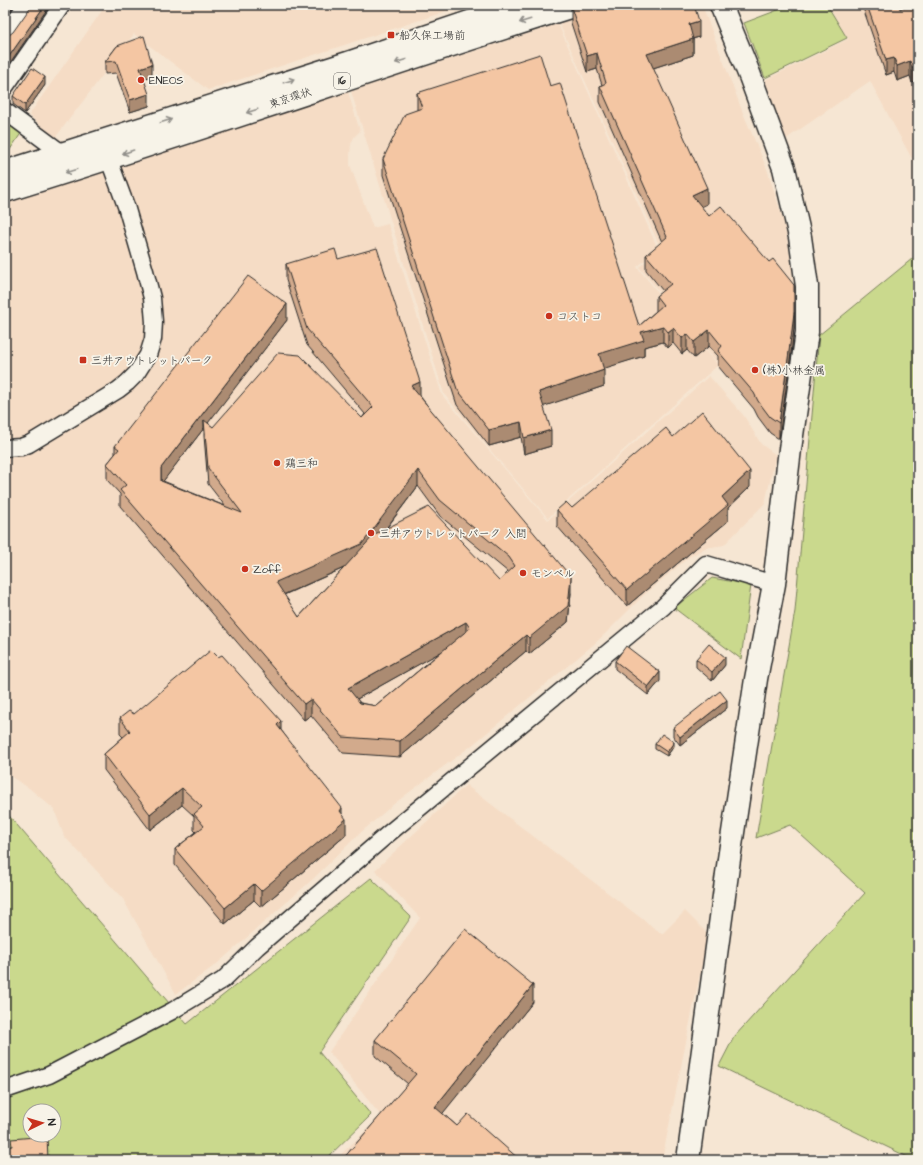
<svg xmlns="http://www.w3.org/2000/svg" width="923" height="1165" font-family="'Architects Daughter','Klee One',sans-serif">
  <rect width="100%" height="100%" fill="#f6e6d3"/>
  <filter id="ink" filterUnits="userSpaceOnUse"><feTurbulence type="fractalNoise" baseFrequency=".025" numOctaves="2"/><feDisplacementMap in="SourceGraphic" scale="8" xChannelSelector="R" yChannelSelector="G"/><feConvolveMatrix kernelMatrix="1 2 1 2 8 2 1 2 1" color-interpolation-filters="sRGB"/></filter>
  <g filter="url(#ink)">
    <g fill="#f5dcc5">
      <polygon points="106,5 465,5 208,90 134,34 55,138 29,115"/>
      <polygon points="616,5 702,5 743,113 767,169 783,219 792,265 794,298 719,365 639,267 661,249 559,23"/>
      <polygon points="828,5 895,5 918,73 918,170 870,81 786,139 765,80 848,39"/>
      <polygon points="558,24 658,249 637,267 718,365 548,518 474,431 444,394 351,91"/>
      <polygon points="348,92 360,131 354,137 351,144 350,155 350,165 373,228 388,224 442,395 548,520 709,376 744,416 761,444 776,455 765,503 724,545 705,548 689,557 643,596 605,634 593,645 471,746 395,803 359,834 313,879 218,963 176,994 123,899 64,836 54,809 29,788 5,773 5,201"/>
      <polygon points="466,785 662,934 685,911 708,934 662,1160 335,1160 381,1116 329,1052 420,918 375,870"/>
    </g>
    <g fill="#cad98d" stroke="#7a825c" fill-rule="evenodd">
      <polygon points="791,5 827,5 847,38 765,78 744,23"/>
      <polygon points="5,116 24,129 5,157"/>
      <polygon points="918,254 918,1160 914,1160 719,1066 734,1037 865,893 790,825 756,838 795,611 819,335"/>
      <polygon points="712,578 751,585 741,659 674,608"/>
      <path d="M5 811 187 1024 371 878 411 917 319 1052 371 1115 325 1160H5ZM30 1111H54V1135H30Z"/>
    </g>
    <g fill="none" stroke-linecap="round" stroke-linejoin="round">
      <defs>
        <g id="street">
          <polyline points="5,35 26,5"/>
          <polyline points="5,87 62,5"/>
          <polyline points="5,111 63,154"/>
          <polyline points="5,448 21,447 29,444 118,390 127,383 136,374 148,355 153,339 154,322 152,298 145,271 126,206 105,149"/>
          <polyline points="5,1090 49,1075 172,1011 223,980 257,947 388,834 663,607 706,564 774,584"/>
        </g>
        <polyline id="secondary" points="688,1160 729,859 756,679 774,584 790,449 807,332 807,286 800,237 784,168 750,76 721,5"/>
        <g id="highway">
          <polyline points="5,172 348,63 520,5"/>
          <path d="M5 191C196 132 385 65 576 5"/>
        </g>
      </defs>
      <use href="#street" stroke="#2b2b2b" stroke-width="19"/>
      <use href="#secondary" stroke="#2b2b2b" stroke-width="25"/>
      <use href="#highway" stroke="#2b2b2b" stroke-width="25"/>
      <use href="#street" stroke="#f7f3e8" stroke-width="16"/>
      <use href="#secondary" stroke="#f7f3e8" stroke-width="22"/>
      <use href="#highway" stroke="#f7f3e8" stroke-width="22"/>
    </g>
    <g fill="#d2aa8c" stroke="#2b2b2b" fill-rule="evenodd">
      <polygon points="862,5 899,5 900,9 913,5 912,83 910,76 897,81 894,72 886,75"/>
      <polygon points="571,7 699,37 693,39 693,55 653,68 707,204 701,207 709,216 769,262 794,285 794,328 792,346 779,439 770,433 758,417 754,409 718,366 718,356 709,346 694,358 687,350 682,354 673,343 668,348 663,342 644,347 644,356 603,368 604,386 543,406 551,446 524,454 521,437 489,446 457,405 383,175 383,159 417,110 417,93 550,86 639,326 656,311 656,296 663,291 646,270 646,255 662,242 600,102 600,86 602,85 597,69 587,72 571,23"/>
      <polygon points="117,46 152,76 144,79 149,106 130,112 116,73 105,74 105,62"/>
      <polygon points="45,85 25,113 13,104 13,96"/>
      <path d="M338 259 420 396 571 593 568 622 529 654 526 651 400 757 343 753 311 715 304 720 120 506V494L107 480V464L115 454V446L287 320 207 423 213 427 362 418 365 414 307 345 286 280V264ZM204 428V436L208 484 225 506 163 481ZM418 486 440 516 508 572 499 581 386 529ZM344 568 299 617 284 595ZM442 651 376 706 360 703 357 699Z"/>
      <polygon points="673,437 750,487 728,508 728,521 627,606 557,526 557,510 572,508"/>
      <polygon points="696,659 725,665 712,681 696,667"/>
      <polygon points="615,661 660,681 648,695 615,669"/>
      <polygon points="727,708 680,745 673,736 673,728"/>
      <polygon points="134,714 281,730 342,814 346,835 261,907 254,900 225,924 175,865 175,849 196,832 194,830 194,816 182,805 150,830 104,770 104,754 123,737 120,734 120,718"/>
      <polygon points="655,744 674,746 667,756 655,749"/>
      <polygon points="533,1002 442,1113 457,1126 342,1160 408,1084 375,1056 375,1040"/>
    </g>
    <g fill="#ab8b72" stroke="#2b2b2b">
      <polygon points="9,5 14,5 5,18 5,10"/>
      <polygon points="45,5 50,5 5,70 5,62"/>
      <polygon points="699,21 699,37 689,40 689,24"/>
      <polygon points="693,39 693,55 647,70 647,54"/>
      <polygon points="597,53 597,69 587,72 587,56"/>
      <polygon points="894,58 894,72 886,75 886,60"/>
      <polygon points="910,61 910,76 897,81 897,66"/>
      <polygon points="152,64 152,76 140,80 140,68"/>
      <polygon points="918,67 918,81 912,83 912,68"/>
      <polygon points="45,77 45,85 25,113 25,105"/>
      <polygon points="149,94 149,106 130,112 130,100"/>
      <polygon points="707,188 707,204 692,211 692,195"/>
      <polygon points="287,304 287,320 205,427 204,420 204,428 161,484 161,468"/>
      <polygon points="794,312 794,328 792,346 779,439 779,423"/>
      <polygon points="663,326 663,342 644,347 644,356 599,370 599,354 641,332"/>
      <polygon points="673,328 673,343 668,348 668,332"/>
      <polygon points="709,330 709,346 694,358 694,342"/>
      <polygon points="687,334 687,350 682,354 682,338"/>
      <polygon points="604,370 604,386 539,408 539,392"/>
      <polygon points="420,382 420,398 411,386"/>
      <polygon points="521,422 521,437 489,446 489,430"/>
      <polygon points="551,430 551,446 524,454 524,438"/>
      <polygon points="418,470 418,486 362,560 276,598 276,582"/>
      <polygon points="750,471 750,487 728,508 728,521 627,606 627,590 722,497"/>
      <polygon points="571,577 571,593 568,622 529,654 529,638"/>
      <polygon points="466,622 466,638 348,704 348,688"/>
      <polygon points="526,635 526,651 400,757 400,741"/>
      <polygon points="725,657 725,665 712,681 712,672"/>
      <polygon points="660,672 660,681 648,695 648,687"/>
      <polygon points="311,699 311,715 304,720 304,704"/>
      <polygon points="727,700 727,708 680,745 680,737"/>
      <polygon points="281,721 281,738 277,725"/>
      <polygon points="674,742 674,746 667,756 667,752"/>
      <polygon points="182,788 182,805 150,830 150,814"/>
      <polygon points="342,808 342,822 346,819 346,835 261,907 261,891"/>
      <polygon points="254,884 254,900 225,924 225,908"/>
      <polygon points="533,985 533,1002 435,1123 435,1107"/>
    </g>
    <g fill="#f4c6a3" stroke="#2b2b2b" fill-rule="evenodd">
      <polygon points="5,5 9,5 5,10"/>
      <polygon points="32,5 45,5 5,62 5,36 9,35 13,32"/>
      <polygon points="577,5 694,5 699,21 689,24 693,39 647,54 707,188 692,195 709,216 721,206 769,262 773,259 794,285 794,312 792,330 779,423 770,417 758,401 754,393 718,351 722,346 709,330 694,342 687,334 682,338 673,328 668,332 663,326 641,332 644,340 599,354 604,370 539,392 551,430 524,438 521,422 489,430 457,389 383,159 405,114 422,108 417,93 540,54 550,86 560,83 639,326 663,305 656,296 671,284 646,255 667,237 600,86 606,83 597,53 587,56 571,7"/>
      <polygon points="867,5 899,5 900,9 913,5 918,5 918,67 912,68 910,61 897,66 894,58 886,60"/>
      <polygon points="144,36 152,64 140,68 149,94 130,100 116,61 105,62 117,46"/>
      <polygon points="32,68 45,77 25,105 13,96"/>
      <path d="M377 248 420 382 411 386 571 577 568 606 529 638 526 635 400 741 343 737 311 699 304 704 120 490 126 485 107 464 119 449 115 446 248 276 287 304 161 468V481L242 513 208 468 204 420 213 427 278 353 300 355 362 418 373 407 307 329 286 264 335 249 338 259ZM418 470 440 500 509 557 515 566 499 581 429 507 375 534 299 617 276 582 362 544ZM466 622 470 628 376 706 360 703 348 688Z"/>
      <polygon points="702,411 750,471 722,497 728,505 627,590 557,510 566,502 572,508 666,428 673,437"/>
      <polygon points="709,644 725,657 712,672 696,659"/>
      <polygon points="626,646 660,672 648,687 615,661"/>
      <polygon points="211,650 218,657 222,655 281,721 277,725 342,808 340,811 346,819 261,891 254,884 225,908 175,849 204,826 194,814 202,807 182,788 150,814 104,754 130,731 120,718 129,711 134,714"/>
      <polygon points="720,691 727,700 680,737 673,728"/>
      <polygon points="662,734 674,742 667,752 655,744"/>
      <polygon points="465,929 533,985 435,1107 457,1126 468,1114 520,1160 342,1160 416,1074 375,1040"/>
      <polygon points="47,1136 48,1160 5,1160 5,1147 12,1146 11,1139"/>
    </g>
    <defs><path id="oneway-shaft" d="M-6 0H5M1.5-3L5.5 0L1.5 3" fill="none" stroke-width="1.6" stroke-linecap="round" stroke-linejoin="round"/></defs>
    <g stroke="#918f8a">
      <use href="#oneway-shaft" transform="translate(525 21) rotate(163)"/>
      <use href="#oneway-shaft" transform="translate(401 61) rotate(162)"/>
      <use href="#oneway-shaft" transform="translate(289 81) rotate(-18)"/>
      <use href="#oneway-shaft" transform="translate(252 111) rotate(162)"/>
      <use href="#oneway-shaft" transform="translate(166 121) rotate(-18)"/>
      <use href="#oneway-shaft" transform="translate(128 152) rotate(161)"/>
      <use href="#oneway-shaft" transform="translate(71 171) rotate(163)"/>
    </g>
  </g>
  <g fill="#c8321e" stroke="#f7f3e8" stroke-width="1.5">
    <rect x="387" y="31" width="8" height="8" rx="2"/>
    <circle cx="141" cy="80" r="4"/>
    <circle cx="549" cy="316" r="4"/>
    <rect x="79" y="356" width="8" height="8" rx="2"/>
    <circle cx="755" cy="370" r="4"/>
    <circle cx="277" cy="463" r="4"/>
    <circle cx="371" cy="533" r="4"/>
    <circle cx="245" cy="569" r="4"/>
    <circle cx="523" cy="573" r="4"/>
  </g>
  <g text-anchor="middle" dominant-baseline="central" stroke-width="3.5" stroke-linejoin="round" paint-order="stroke">
    <rect fill="#f7f3e8" stroke="#686764" stroke-width="1" x="334" y="73" width="16" height="16" rx="3"/>
    <g font-size="10" font-weight="bold" fill="#2b2b2b">
      <text x="342" y="81">16</text>
    </g>
    <g font-size="11" fill="#2b2b2b" stroke="#f7f3e8" text-anchor="start">
      <text x="399" y="35">船久保工場前</text>
      <text x="149" y="80">ENEOS</text>
      <text x="557" y="316">コストコ</text>
      <text x="91" y="360">三井アウトレットパーク</text>
      <text x="763" y="370">(株)小林金属</text>
      <text x="285" y="463">鶏三和</text>
      <text x="379" y="533">三井アウトレットパーク 入間</text>
      <text x="253" y="569">Zoff</text>
      <text x="531" y="573">モンベル</text>
    </g>
    <g font-size="11" fill="#2b2b2b" stroke="#f7f3e8">
      <text transform="translate(290 98) rotate(-18)">東京環状</text>
    </g>
  </g>
  <rect width="923" height="1165" fill="none" stroke="#f7f3e8" stroke-width="20"/>
  <rect x="10" y="10" width="903" height="1145" fill="none" stroke="#2b2b2b" stroke-width="1.5" filter="url(#ink)"/>
  <g transform="translate(42 1123) rotate(85)"><circle r="19" fill="#f7f3e8" stroke="#a5a39c"/>
  <path d="M0-3L7 15L0 10L-7 15Z" fill="#c8321e"/>
  <text y="-6" font-size="11" font-weight="bold" text-anchor="middle" fill="#2b2b2b">N</text>
  </g>
</svg>
